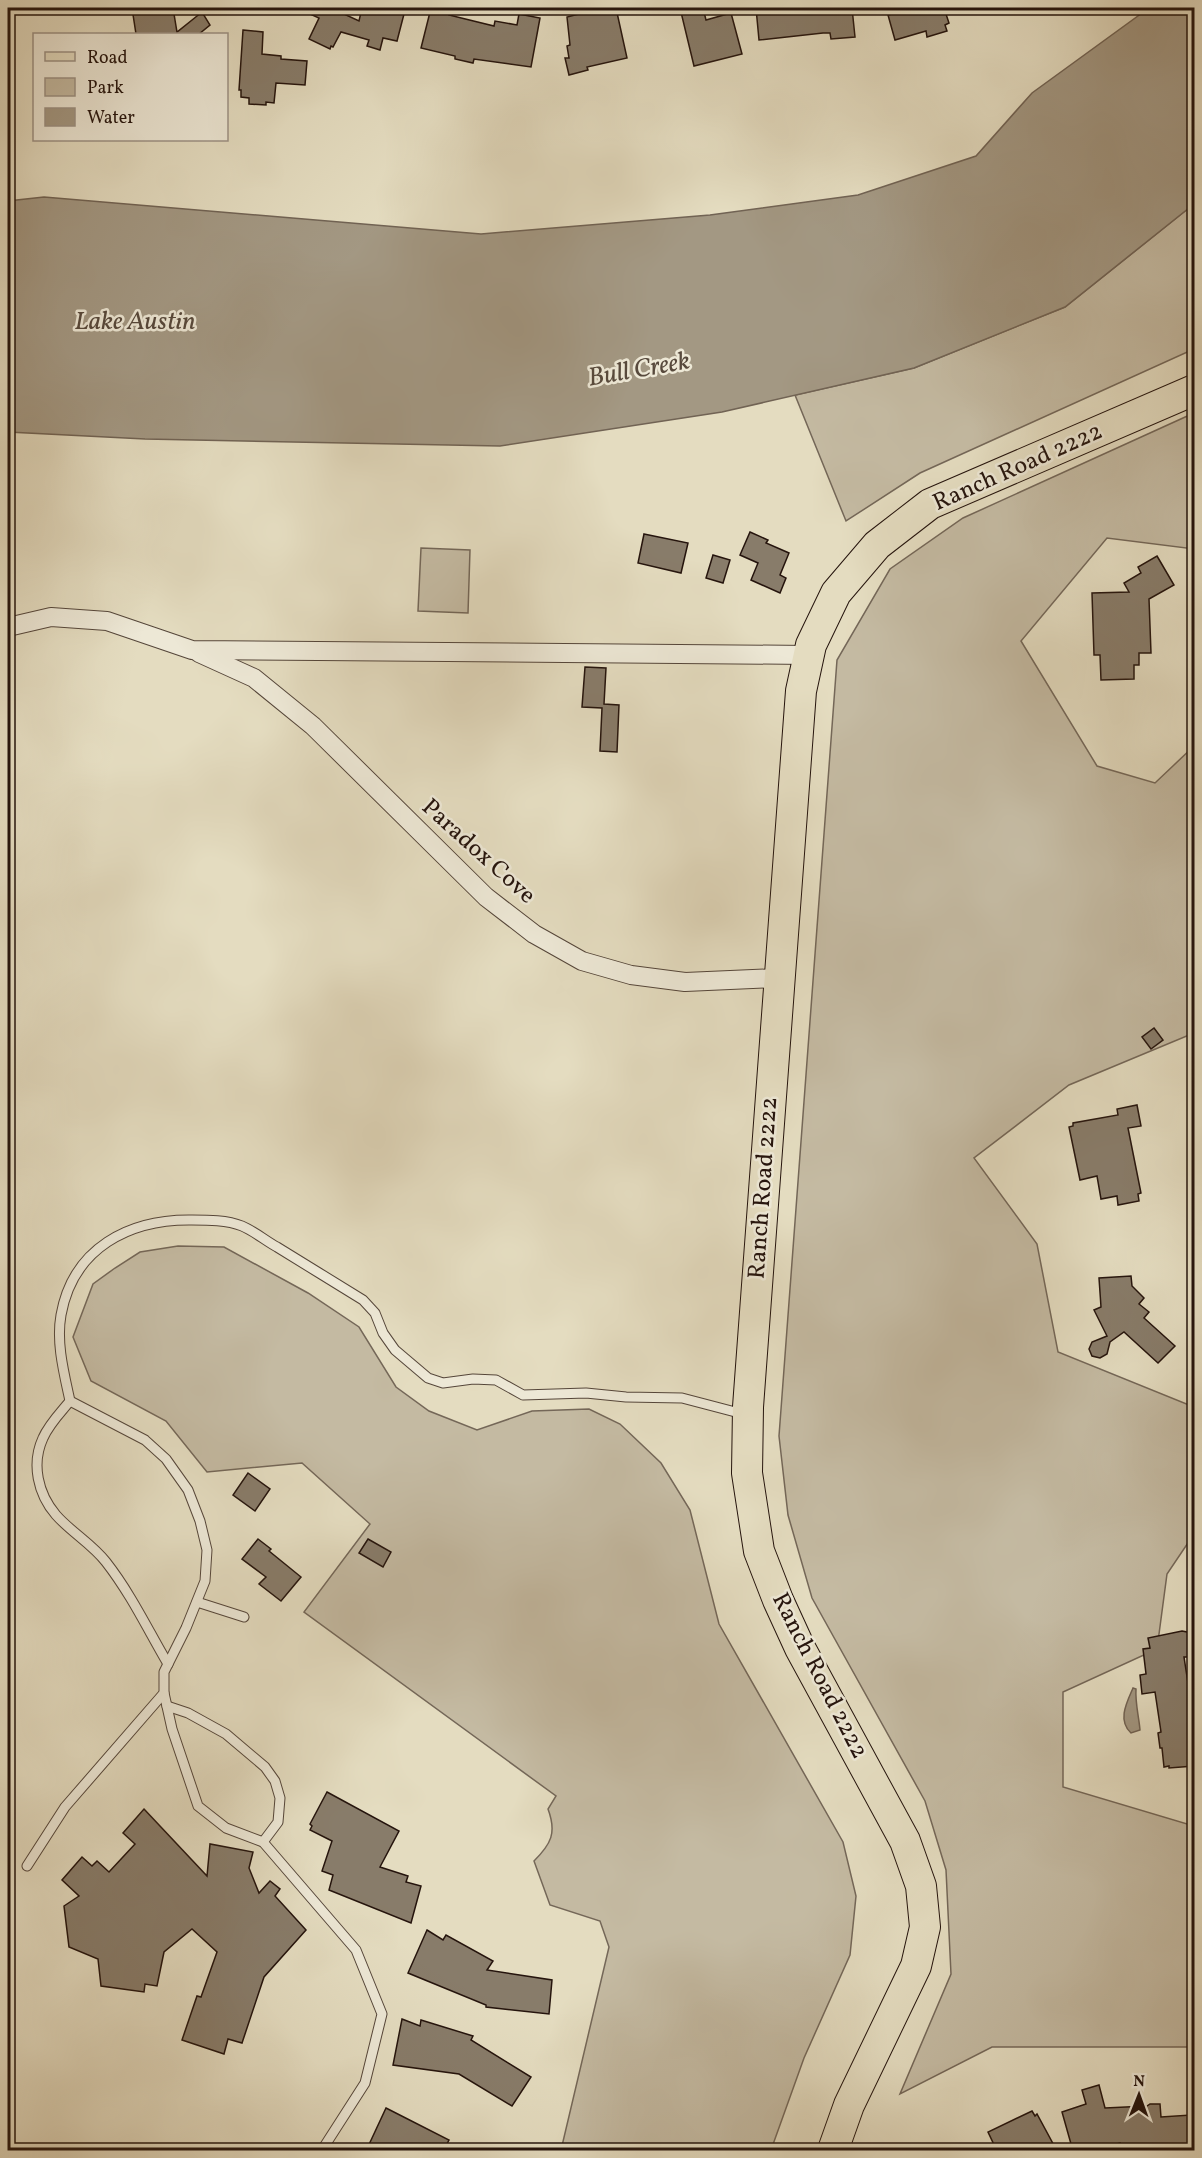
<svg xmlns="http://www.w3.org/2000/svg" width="1202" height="2158" font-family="Vollkorn,serif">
  <rect width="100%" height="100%" fill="#e4dcc0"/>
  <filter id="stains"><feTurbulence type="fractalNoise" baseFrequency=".00333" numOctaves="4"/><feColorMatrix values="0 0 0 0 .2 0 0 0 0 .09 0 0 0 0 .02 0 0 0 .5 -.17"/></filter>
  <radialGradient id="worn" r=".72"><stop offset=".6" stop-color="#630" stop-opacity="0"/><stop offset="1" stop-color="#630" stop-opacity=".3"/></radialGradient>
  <g fill="#c4baa2" stroke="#746758" stroke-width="1.5">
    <polygon points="1194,204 1194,349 920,473 846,521 795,395 914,368 1065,307"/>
    <polygon points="1194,413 1194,549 1107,538 1021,641 1097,766 1155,783 1194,746 1194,1033 1069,1085 974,1158 1037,1244 1058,1352 1194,1407 1194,1534 1167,1574 1157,1649 1063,1692 1063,1787 1194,1826 1194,2047 992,2047 900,2094 951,1974 946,1870 925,1801 812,1598 788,1515 779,1436 837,660 890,569 963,518"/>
    <polygon points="421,548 470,550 468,613 418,611"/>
    <path d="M178 1246 224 1247 308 1293 359 1327 396 1387 429 1411 477 1430 532 1411 589 1409 620 1424 661 1463 690 1510 719 1624 843 1842 856 1896 850 1955 804 2058 771 2150H561L609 1947 600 1921 550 1905 534 1861C551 1844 557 1833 548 1809L556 1796 304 1612 370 1524 302 1463 207 1472 166 1421 91 1381 73 1337 93 1284 115 1268 140 1252Z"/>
  </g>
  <g fill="#a39883" stroke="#716354" stroke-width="1.5">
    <polygon points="1149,8 1194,8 1194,204 1065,307 914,368 722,412 500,446 145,439 8,432 8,201 44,197 481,234 710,215 858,195 976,156 1032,93"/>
    <path d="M1133 1688 1136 1689C1135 1703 1139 1717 1140 1730L1131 1733C1117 1720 1127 1702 1133 1688Z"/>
  </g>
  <g fill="#887c6a" stroke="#25140d" stroke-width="1.5">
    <polygon points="132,8 173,8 177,32 202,12 210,25 199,34 136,34"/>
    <polygon points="297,8 331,8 359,21 362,8 375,12 377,8 404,14 397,41 383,38 380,50 367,46 369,40 341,32 333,47 331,46 330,49 309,39 319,18"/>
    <polygon points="431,8 451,8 449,15 494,26 495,21 517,25 519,14 540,18 531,67 474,59 473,63 455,59 455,56 421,48"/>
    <polygon points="595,8 616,8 627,58 587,67 588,70 569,75 565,58 569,58 567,46 570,45 567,17 595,10"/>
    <polygon points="680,8 703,8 706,20 731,13 742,54 694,66"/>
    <polygon points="756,8 852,8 855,37 831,39 830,33 823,33 759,40"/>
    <polygon points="915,8 944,8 949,23 945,25 947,31 927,37 926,31 895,40 888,15"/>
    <polygon points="243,30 263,32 262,54 281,56 281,59 307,61 305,85 276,83 274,103 266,102 266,105 249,104 249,98 241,97 241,90 239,90"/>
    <polygon points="750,532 768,540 766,543 789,553 780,575 786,578 780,593 751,580 758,563 740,555"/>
    <polygon points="644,534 688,543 681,573 638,563"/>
    <polygon points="713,555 730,560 723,583 706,578"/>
    <polygon points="1157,556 1174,585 1149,599 1151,653 1139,653 1139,665 1134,665 1134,679 1101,680 1100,655 1094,655 1092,593 1129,592 1124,583 1141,573 1138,567"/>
    <polygon points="585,667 606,668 604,704 619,705 617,752 600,751 602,708 582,707"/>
    <polygon points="1154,1028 1163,1040 1151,1049 1142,1037"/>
    <polygon points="1137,1105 1141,1126 1128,1128 1141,1193 1138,1194 1139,1201 1118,1205 1117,1196 1101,1199 1097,1176 1080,1180 1069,1127 1073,1126 1073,1123 1118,1115 1117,1109"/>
    <polygon points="1131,1276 1132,1286 1144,1298 1139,1304 1149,1312 1144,1318 1175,1346 1158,1363 1124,1332 1110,1342 1107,1354 1100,1358 1092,1356 1089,1349 1092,1342 1107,1336 1094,1310 1101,1307 1099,1278"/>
    <polygon points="248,1473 270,1489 255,1511 233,1495"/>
    <polygon points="258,1539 271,1549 269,1551 301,1577 281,1601 259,1584 266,1577 242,1559"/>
    <polygon points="368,1539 391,1552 383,1567 359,1553"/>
    <polygon points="1182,1631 1187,1632 1191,1636 1191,1641 1188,1648 1189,1657 1184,1657 1188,1683 1193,1682 1194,1690 1194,1766 1169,1768 1169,1766 1164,1767 1162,1748 1160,1748 1158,1733 1161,1732 1155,1692 1142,1694 1140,1675 1146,1674 1143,1649 1150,1648 1148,1638"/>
    <polygon points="327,1792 399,1831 380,1867 408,1876 406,1882 421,1886 411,1923 329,1890 333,1875 322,1871 332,1841 310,1830 312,1826 310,1824"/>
    <polygon points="144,1809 207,1876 210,1844 253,1852 249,1868 259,1893 270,1881 280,1889 275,1896 306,1930 264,1977 242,2043 228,2039 224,2054 182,2040 197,1996 201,1997 217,1952 192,1929 164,1952 157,1986 145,1984 144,1992 101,1986 98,1959 69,1947 64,1906 79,1896 62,1880 82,1857 92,1866 97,1861 109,1872 135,1844 123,1833"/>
    <polygon points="427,1930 443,1940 446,1935 493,1961 487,1970 552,1980 549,2014 486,2007 486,2005 408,1973"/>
    <polygon points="402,2019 420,2026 421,2020 473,2036 471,2040 531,2077 512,2106 459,2074 393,2065"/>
    <polygon points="1099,2085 1105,2108 1147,2106 1150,2104 1160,2104 1161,2117 1191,2115 1191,2123 1194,2123 1194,2151 1172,2151 1172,2148 1121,2151 1120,2143 1100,2149 1099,2144 1073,2151 1062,2112 1086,2104 1082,2090"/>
    <polygon points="386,2108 449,2140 443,2151 366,2151"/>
    <polygon points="1032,2111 1035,2116 1037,2114 1057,2151 997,2151 988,2132"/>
  </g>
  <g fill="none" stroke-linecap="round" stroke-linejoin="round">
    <defs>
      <g id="lane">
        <path d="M70 1401C61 1412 49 1424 43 1438 31 1464 38 1494 56 1515 71 1532 92 1544 106 1562 131 1594 148 1630 168 1664"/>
        <polyline points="197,1602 244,1617"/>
        <polyline points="164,1693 172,1729 198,1806 226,1828 263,1842 356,1950 382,2014 365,2083 322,2150"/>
        <polyline points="167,1706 188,1713 226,1734 265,1767 275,1781 280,1798 278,1822 263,1842"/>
        <path d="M27 1866 65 1807 164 1693V1672L186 1628 205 1581 207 1550 200 1521 188 1490 166 1459 145 1440 70 1401C64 1373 56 1343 61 1315 73 1248 129 1219 192 1220 208 1220 227 1220 242 1226 254 1231 266 1241 277 1247 306 1265 334 1282 363 1300L375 1313 383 1333 395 1350 428 1378 443 1383 473 1379 496 1380 523 1395 586 1393 626 1397 682 1398 743 1414"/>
      </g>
      <g id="street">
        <polyline points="8,627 51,617 107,621 192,650 809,655"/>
        <polyline points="199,653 254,678 313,726 486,897 534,934 582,961 631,975 685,982 778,978"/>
      </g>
      <polyline id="primary" points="833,2150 849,2105 916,1966 925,1927 921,1886 905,1841 800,1648 778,1600 759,1551 747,1473 748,1407 801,691 811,645 836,593 877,545 930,504 1194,390"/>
    </defs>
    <use href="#lane" stroke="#55463a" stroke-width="11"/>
    <use href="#street" stroke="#55463a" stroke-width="20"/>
    <use href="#primary" stroke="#25140d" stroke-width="32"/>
    <use href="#lane" stroke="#ede8d6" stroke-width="9"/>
    <use href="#street" stroke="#ede8d6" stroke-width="18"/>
    <use href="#primary" stroke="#e4dcc0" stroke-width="30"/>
  </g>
  <g text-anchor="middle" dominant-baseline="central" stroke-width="5" stroke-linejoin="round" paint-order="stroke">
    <g font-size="24" fill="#25140d" stroke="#ede8d6">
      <text transform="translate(1018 468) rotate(-24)">Ranch Road 2222</text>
      <text transform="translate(478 852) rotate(42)">Paradox Cove</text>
      <text transform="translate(764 1188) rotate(-86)">Ranch Road 2222</text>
      <text transform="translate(819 1676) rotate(63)">Ranch Road 2222</text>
    </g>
    <g font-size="26" font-style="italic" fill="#57493c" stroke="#ede8d6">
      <text x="135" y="322">Lake Austin</text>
      <text transform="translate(639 370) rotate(-10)">Bull Creek</text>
    </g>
  </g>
  <rect width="1202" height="2158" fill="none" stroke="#e4dcc0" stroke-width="30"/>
  <rect x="9" y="9" width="1184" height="2140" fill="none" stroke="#25140d" stroke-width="3"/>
  <rect x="15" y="15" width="1172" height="2128" fill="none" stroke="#25140d" stroke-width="1.5"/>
  <rect x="33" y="33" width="195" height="108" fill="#ede8d6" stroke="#9d9386" stroke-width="1.5"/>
  <rect x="45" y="52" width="30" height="9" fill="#e4dcc0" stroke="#9d9386" stroke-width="1.5"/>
  <text x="87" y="63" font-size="18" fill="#25140d">Road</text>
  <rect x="45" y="78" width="30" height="18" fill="#c4baa2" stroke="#9d9386" stroke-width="1.5"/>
  <text x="87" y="93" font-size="18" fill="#25140d">Park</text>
  <rect x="45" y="108" width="30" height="18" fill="#a39883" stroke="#9d9386" stroke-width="1.5"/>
  <text x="87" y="123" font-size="18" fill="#25140d">Water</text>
  <g transform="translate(1139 2095) rotate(1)" stroke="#ede8d6" stroke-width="4.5" paint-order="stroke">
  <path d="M0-4.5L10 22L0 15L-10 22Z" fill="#25140d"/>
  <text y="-9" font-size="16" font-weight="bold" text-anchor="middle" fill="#25140d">N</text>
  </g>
  <rect width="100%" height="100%" filter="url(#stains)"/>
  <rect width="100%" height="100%" fill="url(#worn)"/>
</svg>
